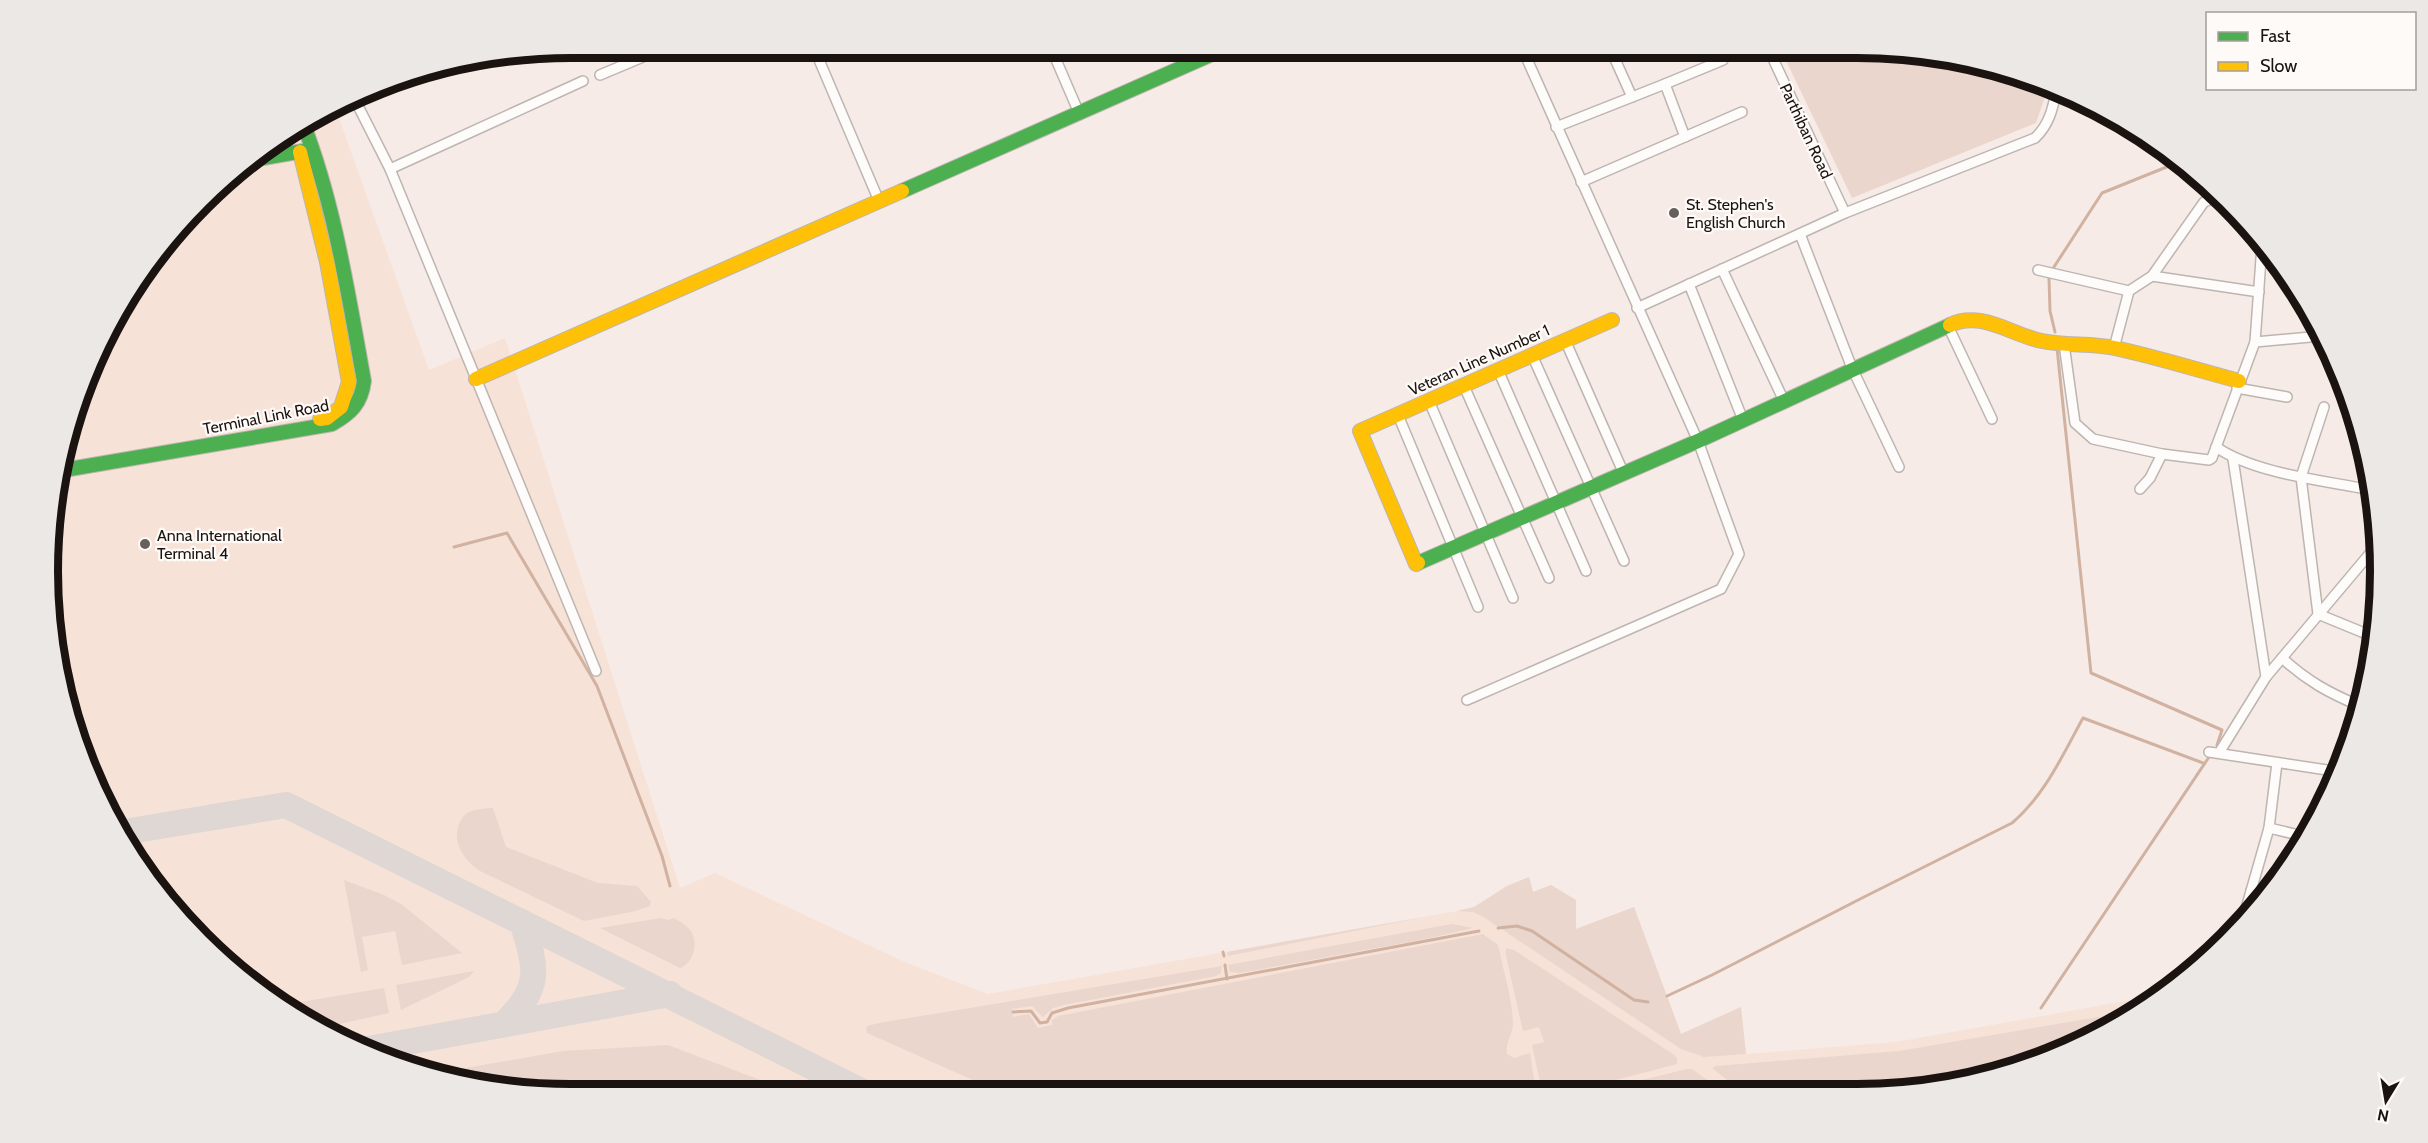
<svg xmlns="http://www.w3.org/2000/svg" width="2428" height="1143" font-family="Cabin,sans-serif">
  <rect width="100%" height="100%" fill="#f6ebe6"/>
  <polygon fill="#f7e2d8" points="335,107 429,370 505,338 680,888 715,873 907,963 988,994 1457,911 1474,907 1507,886 1529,877 1533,892 1551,885 1576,900 1576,929 1634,907 1681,1034 1741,1007 1746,1054 1896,1042 2160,995 2057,1055 1925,1090 571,1095 469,1085 371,1055 227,965 118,833 58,673 48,571 58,470 118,310 227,178 310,118"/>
  <g fill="#ead6cc">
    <polygon points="1780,48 1857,48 1958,58 2049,85 2036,123 1852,198"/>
    <path d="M493 808 506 847 598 883 637 886 651 902 650 906 636 911 584 921 478 870C463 859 451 841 460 822 462 817 465 814 469 812 476 809 486 808 493 808Z"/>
    <polygon points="1529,877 1533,892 1551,885 1576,900 1576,929 1634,907 1681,1034 1741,1007 1746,1054 1704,1057 1681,1049 1482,916 1473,912 1457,911 1474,907 1507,886"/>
    <polygon points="344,880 384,895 401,904 462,953 402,965 395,931 362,937 368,970 361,972"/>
    <polygon points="1424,917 1228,956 1227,952"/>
    <path d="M661 918 668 920 674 918C679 921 686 925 690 930 699 942 694 963 680 968L600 928Z"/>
    <polygon points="1452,924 1473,928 1426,939 1240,973 1230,972 1228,965"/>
    <path d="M1483 934 1497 944 1499 949C1504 973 1512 998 1513 1023 1513 1034 1505 1042 1507 1054L1514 1058 1530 1053 1536 1092 1004 1094 867 1033 866 1029 867 1026 879 1023 1222 966 1221 973 1216 976 1064 1005 1053 1008 1043 1017 1032 1006 1012 1009 1013 1017 1029 1014 1038 1028 1052 1025V1020L1058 1016Z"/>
    <polygon points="1506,948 1514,950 1673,1054 1677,1058 1677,1064 1570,1092 1542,1092 1532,1045 1544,1042 1539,1027 1523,1031 1506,956"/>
    <polygon points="474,971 469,977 401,1010 396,985"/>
    <polygon points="384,988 389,1013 326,1027 289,1004"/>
    <polygon points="2134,1011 2057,1055 1925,1090 1741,1091 1712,1068 1716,1066 1899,1051"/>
    <polygon points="668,1045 776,1086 793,1094 571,1095 469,1085 432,1074 563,1051"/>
    <polygon points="1687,1069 1692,1069 1723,1091 1593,1092"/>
  </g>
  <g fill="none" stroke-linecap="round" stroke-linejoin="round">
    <g stroke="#d1b2a1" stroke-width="3">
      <polyline points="2052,270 2102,193 2179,162"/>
      <polyline points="2049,278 2050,311 2055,332"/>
      <polyline points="2057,348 2091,673 2222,730 2217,745"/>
      <polyline points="454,547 507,533 597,686 662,856 670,886"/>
      <polyline points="1498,928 1517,926 1532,931 1634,1000 1648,1002"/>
      <polyline points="1223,952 1224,956"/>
      <polyline points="1225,965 1227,979"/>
      <path d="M1667 996 1712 975 1864 897 2012 823C2045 795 2062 756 2083 718L2203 763"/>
      <polyline points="2041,1008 2209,757"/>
      <polyline points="1013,1012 1031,1011 1040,1023 1047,1022 1052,1013 1068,1008 1479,931"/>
    </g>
    <g stroke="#ded7d4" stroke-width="26">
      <polyline points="118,833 286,805 867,1094"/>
      <path d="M505 1023C542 986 537 969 522 922"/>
      <polyline points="363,1050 670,994"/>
    </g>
    <defs>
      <g id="street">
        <polyline points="814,48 879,201"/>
        <polyline points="1051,48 1079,113"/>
        <polyline points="1610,48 1632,97"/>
        <polyline points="1768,48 1845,213"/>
        <polyline points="600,75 664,48"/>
        <polyline points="1665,84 1723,60"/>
        <polyline points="354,98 390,169 596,671"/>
        <polyline points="1556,127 1665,84 1685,137"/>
        <polyline points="390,169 583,81"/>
        <polyline points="1581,182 1742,112"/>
        <polyline points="1800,234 1852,368 1899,467"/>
        <polyline points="1722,269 1784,401"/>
        <polyline points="2038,270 2129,291 2152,276 2204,202 2220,196"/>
        <polyline points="2152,276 2259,292"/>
        <polyline points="1689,284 1743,420"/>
        <path d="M1637 308 1845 213 2035 138C2050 124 2053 107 2057 88"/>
        <polyline points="1948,326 1992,419"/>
        <polyline points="1565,340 1624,474"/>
        <polyline points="2255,342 2321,336"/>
        <polyline points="2064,344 2075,423 2093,439 2162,454 2209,460 2212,458 2255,342 2262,245"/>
        <polyline points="2114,348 2129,291"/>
        <polyline points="1532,355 1624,561"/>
        <polyline points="1498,370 1586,571"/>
        <polyline points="1464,386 1549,578"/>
        <polyline points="2237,388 2287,397"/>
        <polyline points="1429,401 1513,598"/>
        <polyline points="2324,407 2301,477 2318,614 2374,637"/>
        <polyline points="1398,415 1478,607"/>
        <path d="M2216 447C2254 473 2320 480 2366 489L2371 497 2373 552"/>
        <polyline points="2233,459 2266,677"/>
        <polyline points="2140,489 2150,478 2162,454"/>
        <path d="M2282 658C2307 681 2329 693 2360 706"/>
        <polyline points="1467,700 1721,589 1739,554 1698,441 1522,48"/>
        <polyline points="2209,752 2340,772"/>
        <polyline points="2219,753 2266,677 2377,545"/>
        <polyline points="2269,828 2303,836"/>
        <polyline points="2251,891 2267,895"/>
        <polyline points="2243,919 2269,828 2277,763"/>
      </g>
      <g id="fast">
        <polyline points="252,160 309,150"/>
        <polyline points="902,191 1226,48"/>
        <path d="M58 471 332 424C351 413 361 404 364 381 348 294 335 206 303 123"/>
        <polyline points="1418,563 1698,441 1950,325"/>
      </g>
      <g id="slow">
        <polyline points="300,152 327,262 349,382 341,407 327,418 320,419"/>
        <path d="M1950 325C1982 310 2011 335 2042 341 2066 346 2091 343 2115 348 2156 357 2198 370 2239 381"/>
        <polyline points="476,379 902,191"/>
        <polyline points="1418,563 1416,564 1360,431 1612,320"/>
      </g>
    </defs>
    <use href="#street" stroke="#bdb5b0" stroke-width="12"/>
    <use href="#fast" stroke="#bdb5b0" stroke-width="16"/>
    <use href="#slow" stroke="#bdb5b0" stroke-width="16"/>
    <use href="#street" stroke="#fefcfb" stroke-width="9"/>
    <use href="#fast" stroke="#4caf50" stroke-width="14"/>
    <use href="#slow" stroke="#ffc107" stroke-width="14"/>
  </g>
  <g fill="#675f5b" stroke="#fefaf8" stroke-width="2">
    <circle cx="1674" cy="213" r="6"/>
    <circle cx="145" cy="544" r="6"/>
  </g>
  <g text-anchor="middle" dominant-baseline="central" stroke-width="4.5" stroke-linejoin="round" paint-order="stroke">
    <g font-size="16" fill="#1a1310" stroke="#fefaf8">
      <text transform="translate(1806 131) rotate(65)">Parthiban Road</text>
      <text transform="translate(1479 360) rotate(-24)">Veteran Line Number 1</text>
      <text transform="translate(266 417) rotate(-11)">Terminal Link Road</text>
    </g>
    <g font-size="16" fill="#1a1310" stroke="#fefaf8" text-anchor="start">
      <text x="1686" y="204">St. Stephen's<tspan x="1686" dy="18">English Church</tspan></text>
      <text x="157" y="535">Anna International<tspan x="157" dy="18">Terminal 4</tspan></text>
    </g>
  </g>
  <path d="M0 0H2428V1143H0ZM571 58H1857A513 513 0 0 1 2370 571V571A513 513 0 0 1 1857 1084H571A513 513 0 0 1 58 571V571A513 513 0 0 1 571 58Z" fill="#ece8e5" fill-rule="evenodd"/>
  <path fill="none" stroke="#1a1310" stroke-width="8" d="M571 58H1857A513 513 0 0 1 2370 571V571A513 513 0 0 1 1857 1084H571A513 513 0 0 1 58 571V571A513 513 0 0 1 571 58Z"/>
  <rect x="2206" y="12" width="210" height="78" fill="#fefaf8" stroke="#a39e9b" stroke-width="1.5"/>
  <rect x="2218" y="32" width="30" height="9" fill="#4caf50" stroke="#a39e9b" stroke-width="1.5"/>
  <text x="2260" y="42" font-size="18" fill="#1a1310">Fast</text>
  <rect x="2218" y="62" width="30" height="9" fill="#ffc107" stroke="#a39e9b" stroke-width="1.5"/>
  <text x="2260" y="72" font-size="18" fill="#1a1310">Slow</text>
  <g transform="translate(2386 1101) rotate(191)" stroke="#fefaf8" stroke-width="4.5" paint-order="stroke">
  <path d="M0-4.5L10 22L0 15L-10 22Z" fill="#1a1310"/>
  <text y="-9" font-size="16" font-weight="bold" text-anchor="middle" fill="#1a1310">N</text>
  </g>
</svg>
